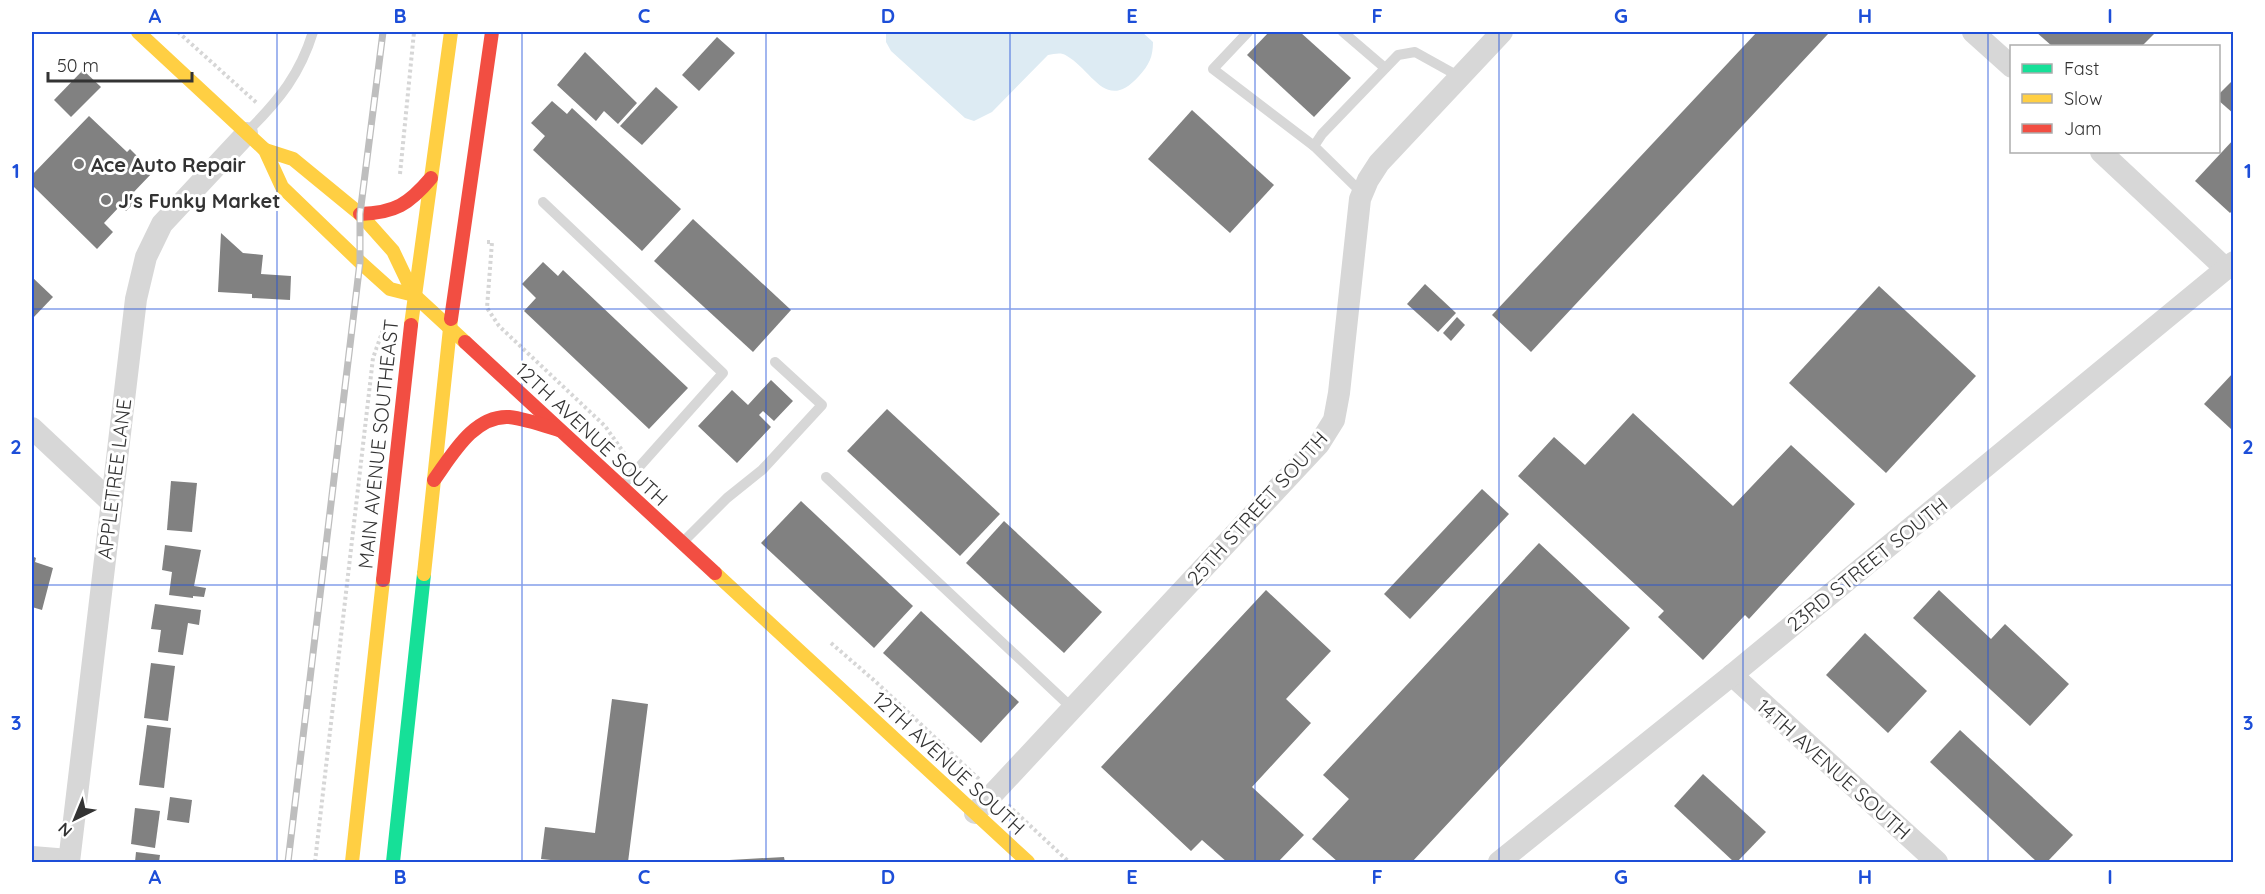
<svg xmlns="http://www.w3.org/2000/svg" width="2265" height="894" font-family="Quicksand,sans-serif">
  <rect width="100%" height="100%" fill="#fff"/>
  <path fill="#ddebf3" d="M886 32H1142L1153 42C1153 57 1149 65 1139 76 1106 113 1093 71 1067 56 1061 52 1055 54 1048 55L992 112 974 121 965 118 891 51 886 42Z"/>
  <g fill="#818181">
    <polygon points="1269,32 1300,32 1351,78 1314,117 1247,55"/>
    <polygon points="1757,32 1825,32 1828,34 1531,352 1492,315"/>
    <polygon points="2036,32 2156,32 2142,46 2052,46"/>
    <polygon points="717,37 735,53 699,91 682,75"/>
    <polygon points="585,52 637,103 618,124 604,111 596,121 557,85"/>
    <polygon points="83,70 101,87 71,117 54,100"/>
    <polygon points="2234,79 2234,114 2218,100 2218,95"/>
    <polygon points="656,87 678,107 642,145 620,126"/>
    <polygon points="552,101 567,114 572,108 681,209 642,251 533,150 545,136 531,123"/>
    <polygon points="1192,110 1274,185 1230,233 1148,159"/>
    <polygon points="89,116 127,152 130,149 153,172 129,197 135,202 126,211 120,206 104,223 113,232 97,249 32,185 32,175"/>
    <polygon points="2234,139 2234,209 2230,213 2195,181"/>
    <polygon points="693,219 791,310 753,352 654,261"/>
    <polygon points="221,233 243,253 263,255 261,274 291,276 290,300 252,298 252,294 218,292"/>
    <polygon points="543,262 558,276 563,270 688,388 649,429 524,311 536,298 522,284"/>
    <polygon points="32,277 53,297 32,319"/>
    <polygon points="1425,284 1456,313 1438,332 1407,304"/>
    <polygon points="1879,286 1976,376 1886,473 1789,383"/>
    <polygon points="1457,317 1465,325 1451,341 1443,333"/>
    <polygon points="2234,372 2234,426 2231,429 2204,404"/>
    <polygon points="771,380 793,401 774,421 763,411 759,415 771,427 737,463 698,426 732,390 748,405"/>
    <polygon points="887,409 1000,514 960,556 847,451"/>
    <polygon points="1633,413 1733,506 1791,445 1855,504 1749,619 1745,615 1703,660 1658,617 1664,611 1518,476 1554,437 1585,465"/>
    <polygon points="171,481 197,483 192,532 167,530"/>
    <polygon points="1482,489 1509,514 1410,619 1384,594"/>
    <polygon points="801,501 913,606 874,648 761,543"/>
    <polygon points="1004,521 1102,612 1064,653 966,563"/>
    <polygon points="1539,543 1630,628 1412,862 1338,862 1312,839 1349,799 1323,775"/>
    <polygon points="165,545 201,550 194,586 206,588 204,597 193,596 193,598 169,595 172,572 162,570"/>
    <polygon points="32,556 36,558 35,562 53,568 42,610 32,607"/>
    <polygon points="1266,590 1331,651 1286,699 1311,723 1252,787 1304,835 1278,862 1227,862 1202,840 1191,851 1101,767"/>
    <polygon points="1939,590 1991,639 2005,624 2069,684 2030,726 1913,618"/>
    <polygon points="155,604 201,610 199,625 188,623 183,655 158,652 161,630 151,629"/>
    <polygon points="921,611 1019,702 981,743 883,653"/>
    <polygon points="1865,633 1927,691 1888,733 1826,675"/>
    <polygon points="151,663 175,666 168,721 144,718"/>
    <polygon points="612,699 648,704 628,862 570,862 541,859 545,827 595,833"/>
    <polygon points="147,725 171,728 164,788 139,785"/>
    <polygon points="1960,730 2073,835 2047,862 2037,862 1930,762"/>
    <polygon points="1703,774 1766,832 1737,862 1734,862 1674,806"/>
    <polygon points="170,797 192,800 189,823 167,820"/>
    <polygon points="135,808 160,811 155,848 131,844"/>
    <polygon points="136,852 160,855 159,862 135,862"/>
    <polygon points="784,857 785,862 712,862 712,861"/>
  </g>
  <g fill="none" stroke-linecap="round" stroke-linejoin="round">
    <g stroke="#d6d6d6" stroke-width="4" stroke-dasharray="3 3" stroke-linecap="butt">
      <polyline points="178,32 258,104"/>
      <polyline points="400,174 414,32"/>
      <polyline points="487,242 492,242 487,308 499,326 605,426 624,453"/>
      <polyline points="831,643 876,682 980,780"/>
      <polyline points="1008,805 1069,862"/>
      <polyline points="315,862 373,358 383,330"/>
    </g>
    <g stroke="#d7d7d7" stroke-width="10">
      <polyline points="1248,32 1213,69 1314,146"/>
      <polyline points="1343,32 1385,68"/>
      <path d="M249 130C280 99 300 74 313 32"/>
      <polyline points="1362,193 1314,146 1322,134 1398,55 1415,52 1460,77"/>
      <polyline points="543,202 723,373 623,485"/>
      <polyline points="826,477 1073,709"/>
      <polyline points="684,541 727,498 762,470 822,405 775,362"/>
    </g>
    <g stroke="#d7d7d7" stroke-width="22">
      <polyline points="1973,32 2012,67"/>
      <polyline points="2101,152 2226,269"/>
      <polyline points="32,428 112,503"/>
      <polyline points="1732,675 1937,862"/>
      <polyline points="975,813 1319,444 1334,420 1339,393 1360,199 1368,180 1379,163 1502,32"/>
      <polyline points="32,857 69,860"/>
      <polyline points="69,862 136,299 146,257 162,224 247,133"/>
      <polyline points="1499,862 1732,675 2234,262"/>
    </g>
    <polyline stroke="#16e098" stroke-width="14" points="393,862 424,574"/>
    <g stroke="#ffcf43" stroke-width="14">
      <polyline points="138,32 265,150 282,187 360,262 390,289 414,295 465,342"/>
      <polyline points="265,150 293,159 360,214 393,251 414,295"/>
      <polyline points="411,325 451,32"/>
      <polyline points="715,573 1028,862"/>
      <polyline points="424,574 451,319"/>
      <polyline points="352,862 383,580"/>
    </g>
    <g stroke="#f24e42" stroke-width="14">
      <path d="M360 214C395 213 409 204 431 178"/>
      <polyline points="451,319 492,32"/>
      <polyline points="465,342 715,573"/>
      <path d="M434 480C452 455 474 415 509 417 526 419 543 425 559 430"/>
      <polyline points="383,580 411,325"/>
    </g>
    <defs>
      <polyline id="rail" points="288,862 360,262 360,214 383,32"/>
    </defs>
    <use href="#rail" stroke="#bebebe" stroke-width="7"/>
    <use href="#rail" stroke="#fff" stroke-width="4.5" stroke-dasharray="14" stroke-linecap="butt"/>
  </g>
  <path fill="none" stroke="#1d4ed8" stroke-width="1.5" stroke-opacity="0.55" d="M277 32V862M522 32V862M766 32V862M1010 32V862M1255 32V862M1499 32V862M1743 32V862M1988 32V862M32 309H2234M32 585H2234"/>
  <g fill="#7a7a7a" stroke="#fff" stroke-width="2">
    <circle cx="79" cy="164" r="6"/>
    <circle cx="106" cy="200" r="6"/>
  </g>
  <g text-anchor="middle" dominant-baseline="central" stroke-width="6" stroke-linejoin="round" paint-order="stroke">
    <g font-size="20" font-weight="bold" fill="#333" stroke="#fff" text-anchor="start">
      <text x="91" y="164">Ace Auto Repair</text>
      <text x="118" y="200">J's Funky Market</text>
    </g>
    <g font-size="20" fill="#333" stroke="#fff">
      <text transform="translate(592 434) rotate(43)">12TH AVENUE SOUTH</text>
      <text transform="translate(378 444) rotate(-84)">MAIN AVENUE SOUTHEAST</text>
      <text transform="translate(114 479) rotate(-83)">APPLETREE LANE</text>
      <text transform="translate(1257 508) rotate(-48)">25TH STREET SOUTH</text>
      <text transform="translate(1867 564) rotate(-39)">23RD STREET SOUTH</text>
      <text transform="translate(949 763) rotate(43)">12TH AVENUE SOUTH</text>
      <text transform="translate(1834 769) rotate(42)">14TH AVENUE SOUTH</text>
    </g>
  </g>
  <rect width="2265" height="894" fill="none" stroke="#ffffff" stroke-width="66"/>
  <rect x="2010" y="45" width="210" height="108" fill="#ffffff" stroke="#adadad" stroke-width="1.5"/>
  <rect x="2022" y="64" width="30" height="9" fill="#16e098" stroke="#adadad" stroke-width="1.5"/>
  <text x="2064" y="75" font-size="18" fill="#333333">Fast</text>
  <rect x="2022" y="94" width="30" height="9" fill="#ffcf43" stroke="#adadad" stroke-width="1.5"/>
  <text x="2064" y="105" font-size="18" fill="#333333">Slow</text>
  <rect x="2022" y="124" width="30" height="9" fill="#f24e42" stroke="#adadad" stroke-width="1.5"/>
  <text x="2064" y="135" font-size="18" fill="#333333">Jam</text>
  <g transform="translate(75 819) rotate(223)" stroke="#ffffff" stroke-width="4.5" paint-order="stroke">
  <path d="M0-4.5L10 22L0 15L-10 22Z" fill="#333333"/>
  <text y="-9" font-size="16" font-weight="bold" text-anchor="middle" fill="#333333">N</text>
  </g>
  <path d="M48 72v9h144v-9" fill="none" stroke="#333333" stroke-width="3"/>
  <text x="57" y="72" font-size="18" fill="#333333" stroke="#ffffff" stroke-width="4.5" paint-order="stroke">50 m</text>
  <rect x="33" y="33" width="2199" height="828" fill="none" stroke="#1d4ed8" stroke-width="2"/>
  <g font-size="20" text-anchor="middle" font-weight="bold" fill="#1d4ed8">
    <text x="155" y="23">A</text>
    <text x="400" y="23">B</text>
    <text x="644" y="23">C</text>
    <text x="888" y="23">D</text>
    <text x="1132" y="23">E</text>
    <text x="1377" y="23">F</text>
    <text x="1621" y="23">G</text>
    <text x="1865" y="23">H</text>
    <text x="2110" y="23">I</text>
    <text x="16" y="178">1</text>
    <text x="2248" y="178">1</text>
    <text x="16" y="454">2</text>
    <text x="2248" y="454">2</text>
    <text x="16" y="730">3</text>
    <text x="2248" y="730">3</text>
    <text x="155" y="884">A</text>
    <text x="400" y="884">B</text>
    <text x="644" y="884">C</text>
    <text x="888" y="884">D</text>
    <text x="1132" y="884">E</text>
    <text x="1377" y="884">F</text>
    <text x="1621" y="884">G</text>
    <text x="1865" y="884">H</text>
    <text x="2110" y="884">I</text>
  </g>
</svg>
